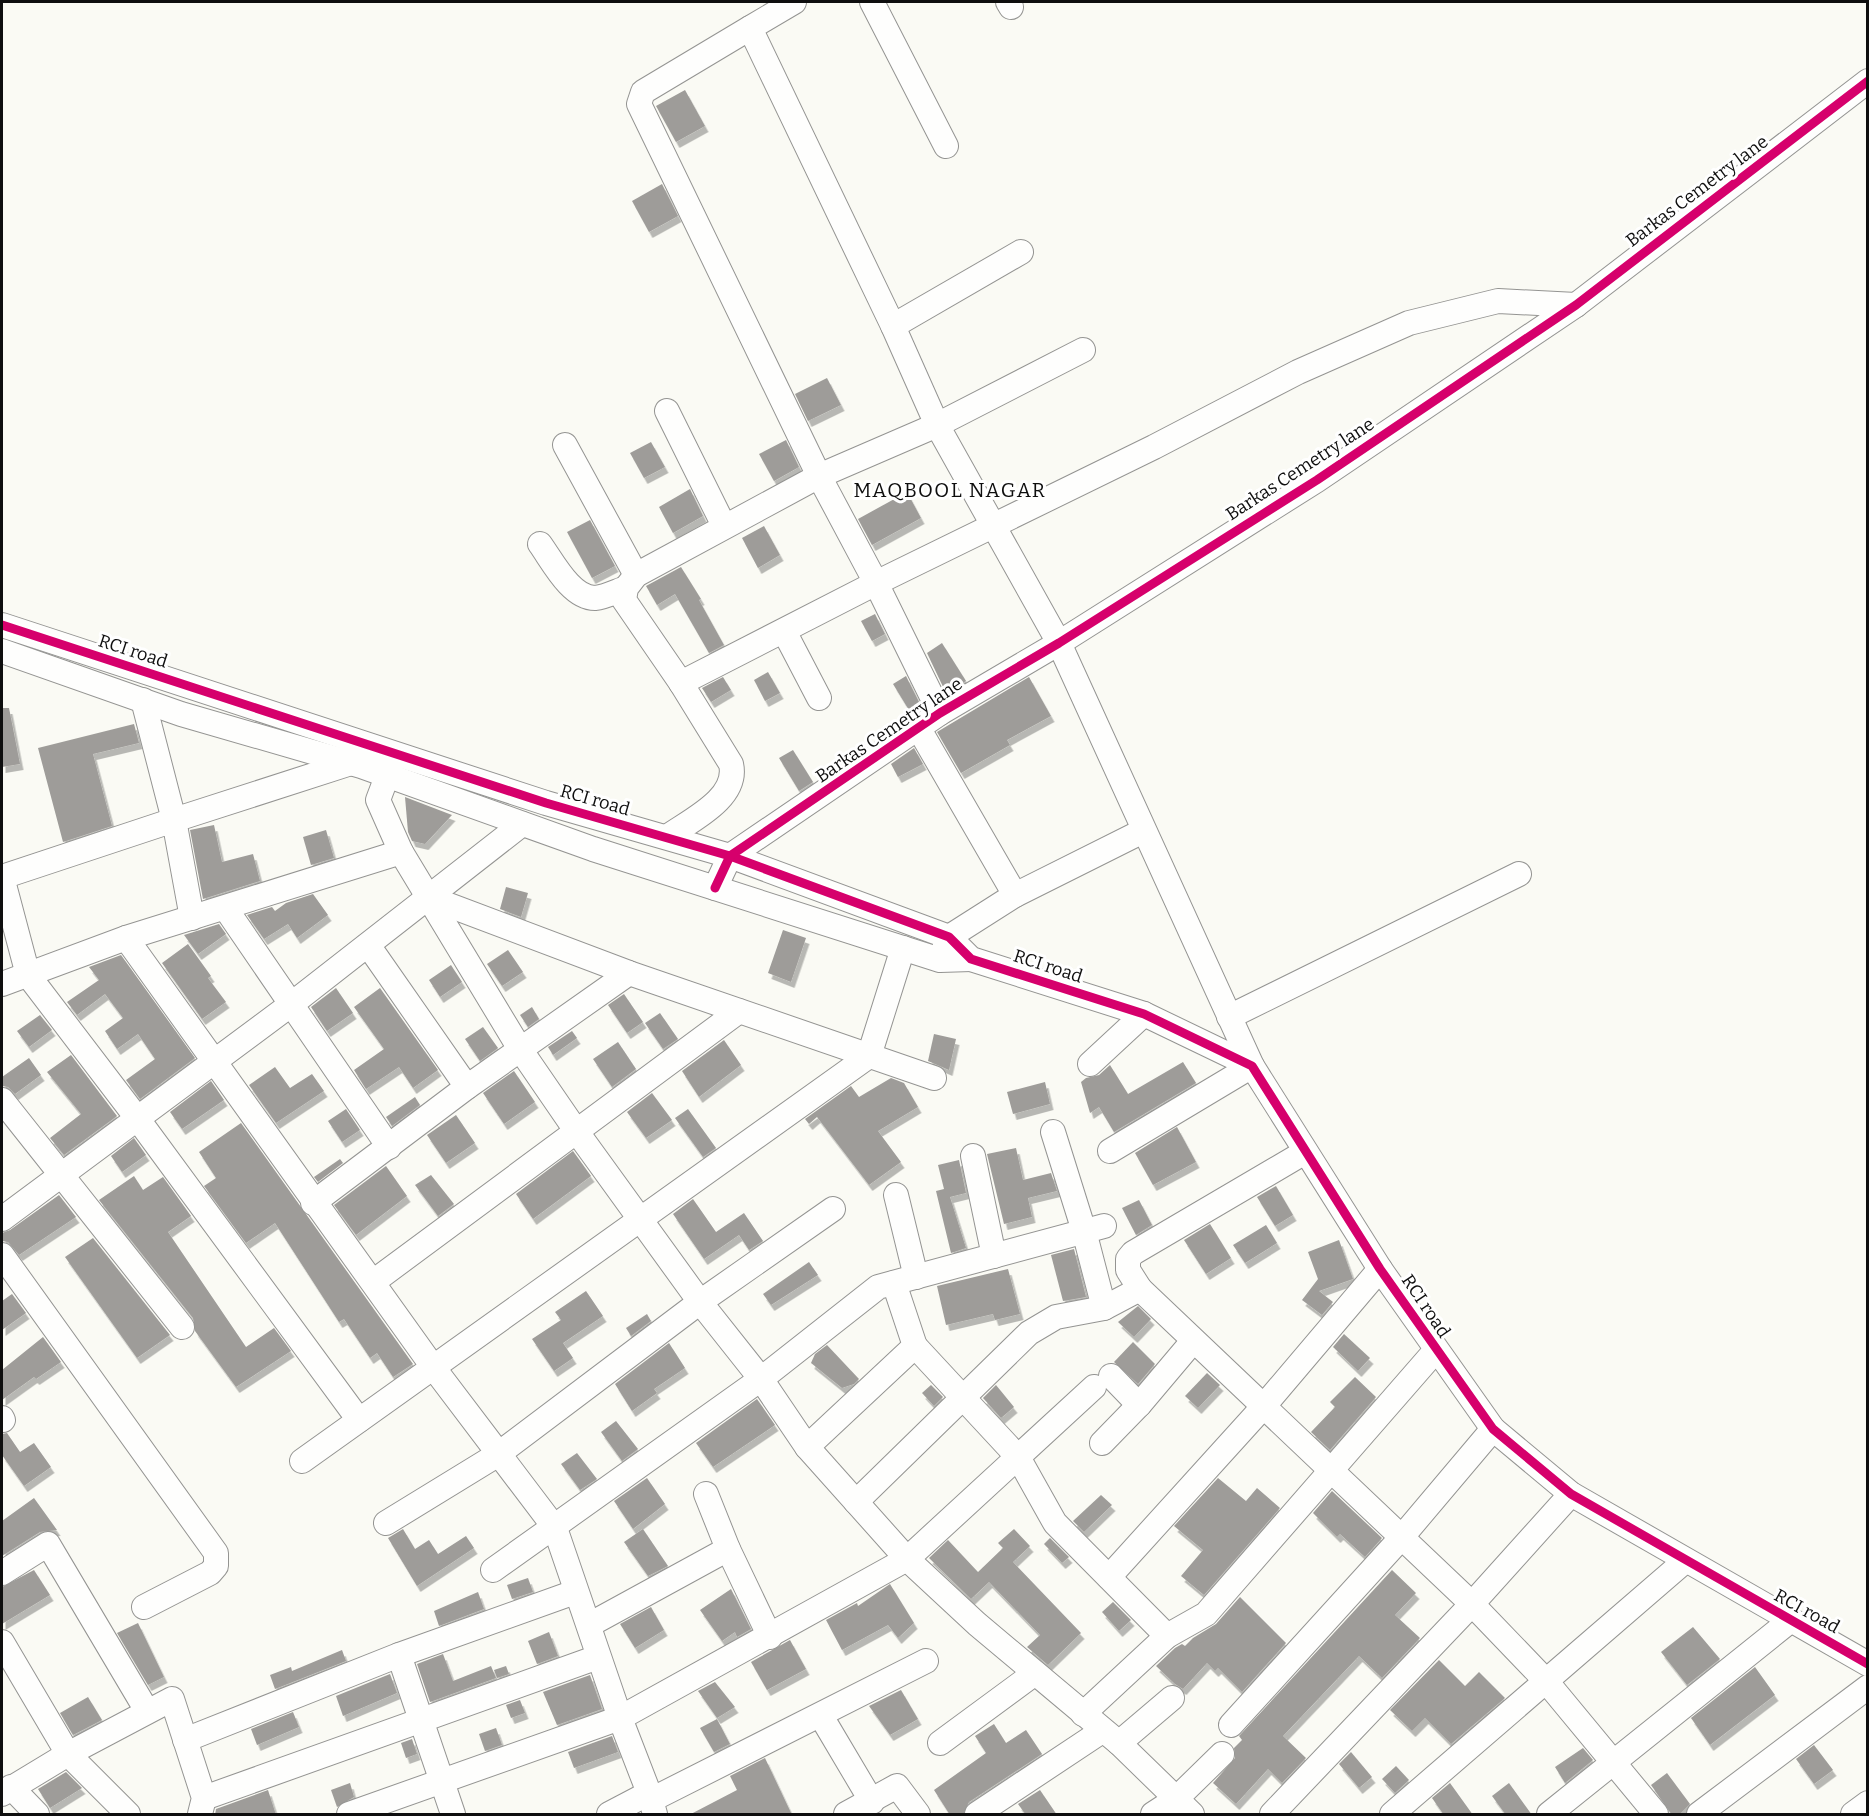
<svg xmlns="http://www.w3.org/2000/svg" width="1869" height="1816" font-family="Bitter,serif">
  <defs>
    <filter id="shadow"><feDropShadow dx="3.5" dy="6" stdDeviation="0" flood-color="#0004"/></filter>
  </defs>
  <rect width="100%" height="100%" fill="#fafaf4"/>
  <g fill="#9e9c99" filter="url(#shadow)">
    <polygon points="685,90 705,126 676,142 656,106"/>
    <polygon points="662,184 678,216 649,232 632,201"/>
    <polygon points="827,378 841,405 808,421 795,394"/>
    <polygon points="786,440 799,467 774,481 759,454"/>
    <polygon points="651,442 665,467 644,478 630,453"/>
    <polygon points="690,489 703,516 673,533 659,507"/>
    <polygon points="907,492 921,518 872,545 858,519"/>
    <polygon points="590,520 615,566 592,578 567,532"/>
    <polygon points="764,526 780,555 758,568 742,538"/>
    <polygon points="681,567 701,599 699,600 724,645 709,653 675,594 657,605 646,586"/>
    <polygon points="875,614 885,634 872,641 861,621"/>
    <polygon points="942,643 966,681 946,693 927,653"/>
    <polygon points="768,672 780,693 765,701 754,680"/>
    <polygon points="906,676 922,708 912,715 893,684"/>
    <polygon points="723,677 731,690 711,702 702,688"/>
    <polygon points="1029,677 1051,716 1007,740 1010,745 961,773 937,732"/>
    <polygon points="2,708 9,708 20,764 2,767"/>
    <polygon points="134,724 139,743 93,754 112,826 63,842 38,748"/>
    <polygon points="914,748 923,764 898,777 891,764"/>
    <polygon points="793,750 813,782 799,791 779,758"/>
    <polygon points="405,797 452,815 425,844 412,841 408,832"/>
    <polygon points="214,825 222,862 253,854 260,881 203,899 190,830"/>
    <polygon points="326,830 334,858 311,865 303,837"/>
    <polygon points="506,887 528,893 521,917 500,909"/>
    <polygon points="313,894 328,915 297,938 288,924 264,939 247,915 272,907 275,911 286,903"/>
    <polygon points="219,924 226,934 198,954 184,935"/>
    <polygon points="783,930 806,938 791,982 768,973"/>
    <polygon points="188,944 211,976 208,978 226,1002 202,1019 162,963"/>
    <polygon points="508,950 523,972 502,986 487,964"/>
    <polygon points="121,955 195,1058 140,1099 126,1080 155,1059 138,1034 117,1049 105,1031 123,1018 105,994 77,1015 67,1002 99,980 89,967"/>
    <polygon points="451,965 462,982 440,997 429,980"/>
    <polygon points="336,988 353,1013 327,1031 311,1007"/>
    <polygon points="380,988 438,1070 413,1088 399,1067 366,1089 354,1070 384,1049 354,1007"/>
    <polygon points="624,994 643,1022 627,1033 608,1005"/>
    <polygon points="532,1007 539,1019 528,1027 520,1015"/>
    <polygon points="660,1013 678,1039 663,1049 645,1023"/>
    <polygon points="40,1015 52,1030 29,1047 17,1031"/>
    <polygon points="483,1027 498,1048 480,1061 465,1039"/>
    <polygon points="572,1031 577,1038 553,1055 548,1047"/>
    <polygon points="934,1034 956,1039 949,1070 928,1061"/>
    <polygon points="724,1040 741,1065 699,1097 682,1071"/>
    <polygon points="618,1042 636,1069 612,1087 593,1059"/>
    <polygon points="71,1055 117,1116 64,1155 50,1138 81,1114 47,1072"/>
    <polygon points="29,1058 41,1075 15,1094 8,1087 2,1086 2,1077"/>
    <polygon points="1183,1062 1196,1083 1114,1132 1099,1107 1090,1113 1081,1082 1086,1078 1099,1075 1110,1065 1128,1094"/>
    <polygon points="275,1067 290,1088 312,1074 324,1091 276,1123 249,1085"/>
    <polygon points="514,1071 535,1102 504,1124 483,1093"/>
    <polygon points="891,1078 904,1083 918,1107 878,1131 901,1162 869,1185 817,1117 809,1124 805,1119 851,1086 859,1097"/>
    <polygon points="211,1081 224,1100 182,1129 170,1112"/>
    <polygon points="1045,1082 1050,1104 1013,1114 1007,1092"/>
    <polygon points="652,1093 672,1120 646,1138 627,1112"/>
    <polygon points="415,1097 420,1105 392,1126 386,1117"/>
    <polygon points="346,1109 360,1130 342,1142 328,1121"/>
    <polygon points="688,1109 716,1148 703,1157 675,1118"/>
    <polygon points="456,1115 475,1143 446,1163 427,1135"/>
    <polygon points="241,1123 413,1364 393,1377 377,1353 370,1358 344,1319 339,1322 275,1223 246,1243 204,1186 216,1178 199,1152"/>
    <polygon points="1177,1127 1196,1162 1153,1185 1135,1153"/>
    <polygon points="134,1138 146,1155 122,1172 111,1156"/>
    <polygon points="1016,1148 1023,1180 1051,1173 1057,1191 1028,1198 1032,1217 1004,1224 987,1154"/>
    <polygon points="573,1151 591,1176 533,1219 516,1194"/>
    <polygon points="340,1159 343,1163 318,1182 314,1177"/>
    <polygon points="959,1160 966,1193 950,1197 966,1248 951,1253 936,1191 944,1189 938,1165"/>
    <polygon points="386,1166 407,1196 356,1235 334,1205"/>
    <polygon points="431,1175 454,1204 438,1216 415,1185"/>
    <polygon points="134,1176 143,1190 163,1177 191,1216 168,1232 246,1347 274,1328 291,1351 236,1387 195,1331 193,1318 99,1200"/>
    <polygon points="1276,1186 1293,1215 1275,1226 1257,1197"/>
    <polygon points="59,1195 76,1217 19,1255 8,1242 2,1241 2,1233 10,1230"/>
    <polygon points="693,1199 716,1232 744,1213 763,1241 749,1250 739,1235 704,1259 673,1214"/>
    <polygon points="1139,1200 1152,1225 1136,1235 1122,1208"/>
    <polygon points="1210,1224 1231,1258 1206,1274 1184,1240"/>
    <polygon points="1266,1225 1277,1243 1245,1263 1233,1245"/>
    <polygon points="93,1238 170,1335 137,1358 65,1257"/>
    <polygon points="1339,1240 1353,1279 1319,1291 1333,1302 1322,1315 1302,1300 1318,1279 1308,1252"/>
    <polygon points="1074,1249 1086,1297 1063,1301 1051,1255"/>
    <polygon points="809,1262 818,1275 771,1305 763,1294"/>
    <polygon points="1008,1269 1020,1314 995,1320 993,1314 946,1325 937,1286"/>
    <polygon points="586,1291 603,1316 563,1343 573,1358 554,1371 532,1339 561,1320 555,1312"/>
    <polygon points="12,1294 26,1313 2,1330 2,1301"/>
    <polygon points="1138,1306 1151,1319 1134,1337 1118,1322"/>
    <polygon points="647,1314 651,1321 631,1336 626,1328"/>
    <polygon points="1344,1334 1370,1358 1358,1371 1333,1347"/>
    <polygon points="43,1337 61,1362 36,1379 34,1377 2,1400 2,1370"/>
    <polygon points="1133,1342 1155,1364 1138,1384 1114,1362"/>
    <polygon points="669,1343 685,1368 654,1389 657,1393 632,1411 615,1384"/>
    <polygon points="827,1345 859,1379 854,1384 842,1388 811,1363 815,1354"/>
    <polygon points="1207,1373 1220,1385 1198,1408 1185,1396"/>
    <polygon points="1355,1377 1376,1397 1330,1450 1311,1432 1335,1407 1330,1402"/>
    <polygon points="931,1385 943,1397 934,1406 922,1393"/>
    <polygon points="996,1385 1014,1407 1001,1418 983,1398"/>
    <polygon points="757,1399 775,1425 713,1467 696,1443"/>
    <polygon points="616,1421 638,1449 622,1461 601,1432"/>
    <polygon points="7,1433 20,1452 34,1443 51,1467 24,1486 2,1455 2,1434"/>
    <polygon points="577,1453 597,1479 580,1490 561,1464"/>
    <polygon points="647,1478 665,1504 633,1529 614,1501"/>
    <polygon points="1218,1478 1246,1501 1257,1488 1280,1508 1204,1595 1181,1576 1203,1550 1174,1526"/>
    <polygon points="1332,1491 1382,1538 1365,1557 1340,1534 1337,1537 1313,1513"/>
    <polygon points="1101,1495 1112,1505 1084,1532 1073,1521"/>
    <polygon points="34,1498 57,1530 40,1532 2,1556 2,1521"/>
    <polygon points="403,1529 415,1549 429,1540 438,1554 466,1536 474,1548 417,1586 388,1538"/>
    <polygon points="643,1529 668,1566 648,1576 624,1542"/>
    <polygon points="1014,1529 1030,1546 1013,1562 1081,1633 1048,1665 1027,1647 1040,1635 989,1582 971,1599 929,1558 948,1540 978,1572 1003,1548 998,1543"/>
    <polygon points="1050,1538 1069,1557 1062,1563 1044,1544"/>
    <polygon points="34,1570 50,1595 2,1624 2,1587"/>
    <polygon points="1392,1570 1416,1593 1395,1615 1420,1638 1382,1678 1359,1656 1283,1736 1306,1758 1282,1783 1268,1769 1236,1804 1213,1783 1235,1758 1234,1748 1242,1740 1239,1736"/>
    <polygon points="528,1578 533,1592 512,1599 507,1585"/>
    <polygon points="890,1584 914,1623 898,1638 888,1625 842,1650 826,1620 857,1603 858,1606"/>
    <polygon points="731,1589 751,1629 737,1637 735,1632 722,1641 700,1610"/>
    <polygon points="478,1592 484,1609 439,1626 434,1611"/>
    <polygon points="1240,1597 1286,1643 1242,1692 1218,1668 1215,1671 1207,1663 1183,1689 1175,1684 1156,1666 1175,1648 1182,1644 1185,1646 1193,1638 1216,1624"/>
    <polygon points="1113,1602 1131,1620 1119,1631 1102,1612"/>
    <polygon points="651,1607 664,1630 635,1648 620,1624"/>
    <polygon points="138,1623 164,1677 148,1685 117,1633"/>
    <polygon points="1693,1627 1720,1659 1687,1685 1661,1652"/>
    <polygon points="549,1632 558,1656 537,1664 528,1641"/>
    <polygon points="790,1640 806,1669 767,1690 751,1662"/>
    <polygon points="342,1650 346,1661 275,1689 270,1675 291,1667 292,1671"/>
    <polygon points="443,1654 453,1681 491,1666 496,1678 430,1702 417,1664"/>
    <polygon points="1439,1660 1465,1686 1479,1672 1505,1698 1451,1744 1425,1718 1412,1731 1390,1710"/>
    <polygon points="506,1666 509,1674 497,1678 494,1670"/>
    <polygon points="1755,1667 1775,1695 1710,1745 1691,1718"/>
    <polygon points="390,1674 397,1693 343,1716 336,1696"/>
    <polygon points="590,1675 602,1709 557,1725 543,1692"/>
    <polygon points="715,1682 735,1707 717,1718 698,1691"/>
    <polygon points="901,1690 918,1719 890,1735 869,1706"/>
    <polygon points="88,1697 102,1720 73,1735 60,1713"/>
    <polygon points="520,1700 525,1713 511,1718 506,1705"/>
    <polygon points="293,1712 299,1727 257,1745 251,1729"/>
    <polygon points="717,1719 730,1744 714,1752 700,1728"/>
    <polygon points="994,1724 1006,1743 1026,1730 1042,1754 969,1802 963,1815 950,1815 934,1790 986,1753 975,1736"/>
    <polygon points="496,1728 502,1745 485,1751 479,1734"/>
    <polygon points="612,1736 618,1752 574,1768 568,1752"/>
    <polygon points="412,1739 417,1754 406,1758 401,1743"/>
    <polygon points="1814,1745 1833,1770 1814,1784 1796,1759"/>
    <polygon points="1583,1748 1593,1760 1565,1783 1555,1767"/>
    <polygon points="1351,1752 1372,1777 1359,1788 1339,1764"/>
    <polygon points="765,1758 792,1815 689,1815 737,1790 730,1776"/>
    <polygon points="1396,1766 1409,1780 1395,1793 1382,1779"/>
    <polygon points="66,1772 82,1788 50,1808 38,1789"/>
    <polygon points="1667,1773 1690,1804 1679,1815 1672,1815 1651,1785"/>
    <polygon points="350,1783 354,1797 337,1807 331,1790"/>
    <polygon points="1450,1783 1473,1815 1444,1815 1432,1798"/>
    <polygon points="1509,1783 1532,1815 1506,1815 1492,1796"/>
    <polygon points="268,1790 276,1815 215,1815 216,1809"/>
    <polygon points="1040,1790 1057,1815 1026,1815 1018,1804"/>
  </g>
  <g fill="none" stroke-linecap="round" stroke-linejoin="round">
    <defs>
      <g id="minor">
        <polyline points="794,2 750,28 893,326 937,425 1059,643 1252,1066 1110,1151"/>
        <polyline points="872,2 946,146"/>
        <polyline points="1008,2 1011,7"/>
        <polyline points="750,28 643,92 639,104 819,476 876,583 940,713"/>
        <polyline points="893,326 1021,252"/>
        <polyline points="667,411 724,526"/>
        <polyline points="565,445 636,575"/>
        <path d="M540 544C553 562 571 598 595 598 605 597 617 591 626 588"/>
        <polyline points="2,625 546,803 730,856 949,937 971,959 1144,1014 1252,1066 1380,1269 1493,1429 1571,1494 1868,1664"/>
        <polyline points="784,631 819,698"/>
        <polyline points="2,651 181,714 361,766 593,849 940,960 971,959"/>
        <polyline points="681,683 876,583 1154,447 1298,372 1409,323 1498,301 1576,305"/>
        <polyline points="143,700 174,820 351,763"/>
        <polyline points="919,729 1015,895"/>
        <polyline points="395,755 378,800 401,852 520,1049 577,1132 700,1302 761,1379 807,1447 907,1559 977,1624 1119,1743 1192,1814"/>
        <path d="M667 837C691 820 739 798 731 764L681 683 624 600 626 588 636 575 819 476 937 425 1083 350"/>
        <polyline points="2,877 28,975 137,1118 359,1420"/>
        <polyline points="2,877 174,820 192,918"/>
        <polyline points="715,888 730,856 940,713 1059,643 1317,480 1576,305 1868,81"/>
        <polyline points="430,898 629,973 934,1078"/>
        <polyline points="226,909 389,1147"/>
        <polyline points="126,938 433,1367 555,1528 620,1718 649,1793 655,1814"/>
        <polyline points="368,945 467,1087"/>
        <polyline points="944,949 949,937 1015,895 1143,831"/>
        <polyline points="2,984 126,938 401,852"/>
        <polyline points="1229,1017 1519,874"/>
        <polyline points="1090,1064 1144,1014"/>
        <polyline points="2,1100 182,1327"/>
        <polyline points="1053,1132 1084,1231 1104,1308"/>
        <polyline points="973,1156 994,1256"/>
        <polyline points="896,1195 916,1277"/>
        <polyline points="313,1203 467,1087 629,973"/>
        <polyline points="2,1219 293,1003 522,824"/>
        <polyline points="2,1255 216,1553 216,1566 210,1573 144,1607"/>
        <polyline points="373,1282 739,1011"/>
        <polyline points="1140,1289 1472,1604 1546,1681 1656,1814"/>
        <polyline points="915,1346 1018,1457 1055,1523 1167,1636"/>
        <polyline points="1111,1376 1139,1405"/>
        <polyline points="2,1418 3,1420"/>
        <polyline points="1102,1443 1139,1405 1193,1341"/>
        <polyline points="807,1447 915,1346 894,1283"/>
        <polyline points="302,1461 869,1056 903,948"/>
        <polyline points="856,1502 1029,1333 1056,1317 1104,1308 1140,1289 1128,1270 1128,1259 1133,1253 1305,1152"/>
        <polyline points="386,1523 497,1455 700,1302 833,1209"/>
        <polyline points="728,1549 770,1637"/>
        <polyline points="493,1570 761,1379 878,1287 1104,1226"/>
        <polyline points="2,1573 48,1544 147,1711"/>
        <polyline points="1109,1577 1263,1407 1380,1269"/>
        <polyline points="589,1625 728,1549 706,1494"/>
        <polyline points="2,1642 68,1754 128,1814"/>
        <polyline points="399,1655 453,1814"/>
        <polyline points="1083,1714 1167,1636 1206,1614 1436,1350"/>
        <polyline points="821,1716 872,1802"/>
        <polyline points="1231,1725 1401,1538 1493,1429"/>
        <polyline points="185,1740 399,1655 575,1592"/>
        <polyline points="940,1743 1035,1673"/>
        <polyline points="1119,1743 1172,1698"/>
        <polyline points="11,1787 37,1814"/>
        <polyline points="2,1794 68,1754 172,1699 204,1798 200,1814"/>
        <polyline points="204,1798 598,1657"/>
        <polyline points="651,1800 926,1661"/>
        <polyline points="349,1814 620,1718 907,1559 1094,1387"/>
        <polyline points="609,1814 649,1793"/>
        <polyline points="846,1814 897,1786 918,1814"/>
        <polyline points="977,1814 1102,1731"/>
        <polyline points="1153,1814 1176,1799 1222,1754"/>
        <polyline points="1272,1814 1472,1604 1571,1494"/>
        <polyline points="1392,1814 1685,1561"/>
        <polyline points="1549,1814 1791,1620"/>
        <polyline points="1699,1814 1868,1687"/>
        <polyline points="1853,1814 1868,1803"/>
      </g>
    </defs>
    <use href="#minor" stroke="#949492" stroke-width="26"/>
    <use href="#minor" stroke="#fefefd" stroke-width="24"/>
    <defs>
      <g id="cycleway">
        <polyline points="2,625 546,803 730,856 949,937 971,959 1144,1014 1252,1066 1380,1269 1493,1429 1571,1494 1868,1664"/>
        <polyline points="715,888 730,856 940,713 1059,643 1317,480 1576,305 1868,81"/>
      </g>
    </defs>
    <use href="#cycleway" stroke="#fff" stroke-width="13"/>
    <use href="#cycleway" stroke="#d6006c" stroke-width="9"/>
  </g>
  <g text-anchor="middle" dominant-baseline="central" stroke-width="6" stroke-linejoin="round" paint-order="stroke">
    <g font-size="18" fill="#0e0e0e" stroke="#fff">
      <text transform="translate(1697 191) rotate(-37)">Barkas Cemetry lane</text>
      <text transform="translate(1300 469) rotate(-33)">Barkas Cemetry lane</text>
      <text transform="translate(133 651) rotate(18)">RCI road</text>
      <text transform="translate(889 730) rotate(-34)">Barkas Cemetry lane</text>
      <text transform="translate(595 800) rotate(16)">RCI road</text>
      <text transform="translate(1048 966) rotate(18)">RCI road</text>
      <text transform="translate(1426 1306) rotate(56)">RCI road</text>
      <text transform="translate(1807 1611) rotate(29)">RCI road</text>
    </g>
    <g font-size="20" letter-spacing="1.5" fill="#0e0e0e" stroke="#fff">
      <text x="950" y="490">MAQBOOL NAGAR</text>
    </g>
  </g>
  <rect width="1869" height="1816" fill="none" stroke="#0e0e0e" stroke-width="6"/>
</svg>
